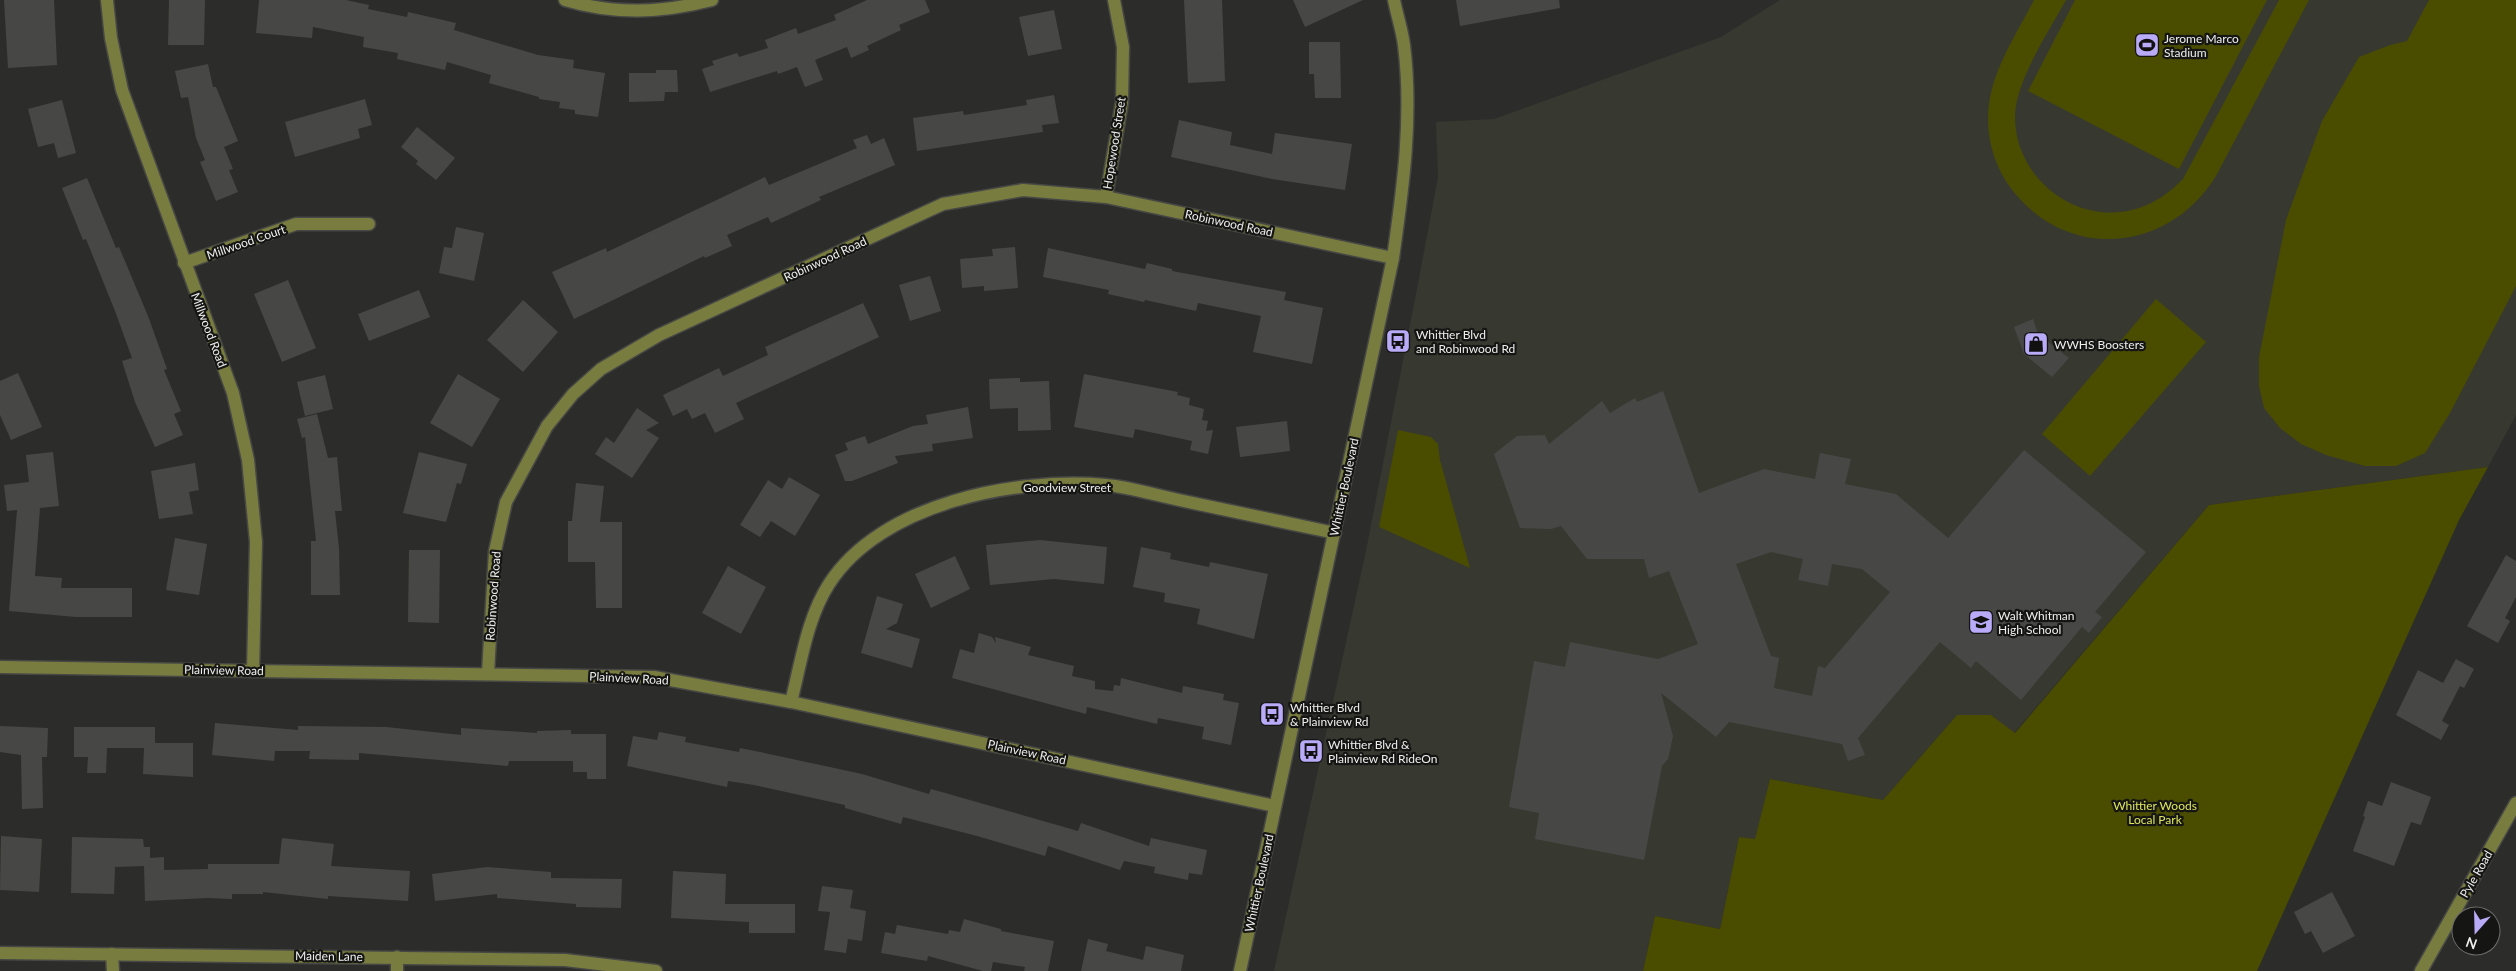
<svg xmlns="http://www.w3.org/2000/svg" width="2516" height="971" font-family="Lato,sans-serif">
  <rect width="100%" height="100%" fill="#2c2d2a"/>
  <polygon fill="#373830" points="1780,0 2516,0 2516,415 2488,467 2209,505 2014,733 1991,715 1957,715 1883,800 1770,779 1755,840 1739,837 1720,929 1655,916 1643,971 1274,971 1366,551 1417,289 1438,177 1436,122 1494,119 1721,37"/>
  <g fill="#4a4d00">
    <path d="M2034 0H2066C2049 31 2015 82 2015 117 2015 180 2079 228 2139 208 2157 202 2170 192 2183 179L2279 0H2309L2216 176C2168 254 2065 262 2010 187 1993 164 1985 133 1989 104 1994 67 2017 33 2034 0Z"/>
    <polygon points="2075,0 2267,0 2179,169 2028,91"/>
    <polygon points="2429,0 2516,0 2516,286 2450,413 2425,453 2396,466 2365,466 2326,455 2301,444 2280,428 2264,408 2259,386 2259,357 2286,220 2322,121 2359,57 2390,45 2407,41"/>
    <polygon points="2156,299 2206,342 2090,476 2042,434"/>
    <polygon points="1398,430 1431,437 1438,444 1440,460 1470,568 1379,527"/>
    <polygon points="2488,467 2459,520 2257,971 1643,971 1655,916 1720,929 1739,837 1755,839 1770,779 1883,800 1957,715 1991,715 2015,733 2209,505"/>
  </g>
  <g fill="#474845" fill-rule="evenodd">
    <polygon points="4,0 54,0 57,65 8,68"/>
    <polygon points="169,0 205,0 204,45 168,45"/>
    <polygon points="259,0 346,0 369,5 368,9 407,17 408,12 456,23 454,30 538,55 574,60 573,68 605,73 598,117 575,114 575,110 559,108 560,102 539,99 539,97 489,83 491,75 447,62 445,70 397,59 398,53 363,47 364,37 313,27 312,38 256,33"/>
    <polygon points="867,0 925,0 930,12 899,25 901,30 867,46 869,50 851,58 847,47 815,60 823,80 805,87 797,67 778,74 777,71 710,92 702,69 714,65 712,61 737,53 739,57 768,48 765,40 796,28 798,34 836,20 834,15"/>
    <polygon points="1184,0 1222,0 1225,81 1188,83"/>
    <polygon points="1293,0 1363,0 1305,27"/>
    <polygon points="1456,0 1559,0 1560,8 1460,26"/>
    <polygon points="1054,10 1062,49 1028,56 1019,17"/>
    <polygon points="1309,42 1340,42 1341,98 1315,98 1314,74 1309,74"/>
    <polygon points="208,64 213,87 216,87 238,141 224,147 233,169 229,170 238,192 216,201 200,162 205,160 196,138 188,97 181,98 175,71"/>
    <polygon points="656,70 677,70 678,92 665,92 664,101 629,102 629,73 656,73"/>
    <polygon points="1054,95 1059,123 1042,125 1043,132 917,151 913,118 963,111 964,115 1027,105 1026,100"/>
    <polygon points="365,99 372,125 358,129 360,138 295,157 285,122"/>
    <polygon points="62,100 76,153 58,158 54,143 38,147 28,109"/>
    <polygon points="1179,120 1232,132 1230,145 1272,154 1275,133 1352,144 1345,190 1272,179 1171,157"/>
    <polygon points="417,127 455,158 436,180 416,164 418,161 401,147"/>
    <polygon points="867,135 871,144 884,138 895,165 819,197 821,200 771,223 768,217 727,235 732,246 705,258 704,256 574,319 552,272 606,248 607,252 765,177 769,185 857,148 853,140"/>
    <polygon points="87,178 116,248 119,247 148,316 167,369 164,370 181,411 174,414 183,435 155,447 135,402 122,361 132,358 115,311 86,239 83,240 62,188"/>
    <polygon points="456,227 484,233 474,281 439,273 444,247 452,248"/>
    <polygon points="1015,247 1018,288 984,291 984,286 962,288 960,259 993,256 992,249"/>
    <polygon points="1048,248 1145,269 1147,263 1172,269 1172,271 1286,292 1284,300 1323,308 1312,364 1253,352 1261,316 1198,303 1196,311 1145,300 1144,302 1108,294 1109,290 1043,277"/>
    <polygon points="930,276 941,311 910,321 899,285"/>
    <polygon points="288,280 316,348 282,362 254,294"/>
    <polygon points="419,290 430,317 369,341 358,314"/>
    <polygon points="523,300 558,332 523,372 487,340"/>
    <polygon points="863,303 879,337 736,403 744,419 715,433 705,413 692,419 687,409 673,416 663,395 719,368 723,376 768,355 765,347"/>
    <polygon points="2033,319 2038,334 2069,358 2052,377 2024,354 2014,327"/>
    <polygon points="18,373 42,427 11,440 0,415 0,381"/>
    <polygon points="458,374 500,399 472,447 430,423"/>
    <polygon points="1084,374 1178,392 1177,395 1190,398 1189,405 1204,409 1202,420 1208,421 1206,431 1213,430 1208,454 1190,450 1192,441 1135,429 1133,438 1074,427"/>
    <polygon points="325,375 333,409 305,416 297,382"/>
    <polygon points="1020,378 1020,382 1049,381 1051,430 1018,431 1018,408 990,409 989,379"/>
    <path d="M1663 391 1699 493 1764 469 1815 479 1820 453 1851 459 1845 484 1896 494 1948 538 2024 450 2146 552 2095 612 2102 617 2089 633 2082 627 2021 700 1976 661 1971 668 1940 642 1858 738 1865 755 1848 761 1842 744 1729 722 1716 737 1661 693 1673 736 1668 759 1662 766 1644 860 1535 839 1539 813 1509 807 1534 661 1565 667 1570 642 1658 659 1698 644 1669 571 1649 578 1644 559H1587L1561 526 1551 529 1520 528 1494 454 1517 436 1545 435 1549 444 1602 401 1610 413 1635 398 1637 402ZM1771 552 1803 559 1798 580 1828 586 1832 564 1862 569 1890 592 1825 668 1818 666 1812 696 1774 688 1779 658 1771 656 1736 564Z"/>
    <polygon points="968,407 973,438 932,444 933,451 895,456 898,463 852,481 845,481 835,455 848,450 845,443 865,436 868,444 913,426 928,424 926,415"/>
    <polygon points="637,408 659,423 646,430 659,438 632,478 595,454 606,437 614,443"/>
    <polygon points="317,414 328,458 337,457 342,511 335,511 339,548 340,595 311,595 311,541 316,541 305,437 302,438 297,419"/>
    <polygon points="1287,421 1290,451 1240,457 1236,427"/>
    <polygon points="53,452 59,506 40,508 35,576 62,578 61,588 132,588 132,617 76,617 9,611 17,510 7,511 4,485 29,482 26,455"/>
    <polygon points="419,452 467,464 461,484 457,483 446,522 403,513"/>
    <polygon points="195,463 199,490 189,492 193,514 159,519 151,471"/>
    <polygon points="789,477 820,495 795,536 771,521 760,537 740,525 768,480 782,489"/>
    <polygon points="576,483 604,486 600,522 622,522 622,608 596,608 595,562 568,562 568,521 572,521"/>
    <polygon points="175,538 207,544 199,595 166,590"/>
    <polygon points="1040,540 1107,547 1104,584 1054,579 990,585 986,545"/>
    <polygon points="1141,547 1171,553 1170,559 1209,567 1210,562 1268,574 1254,639 1197,624 1200,609 1164,602 1165,593 1133,587"/>
    <polygon points="409,550 440,550 439,623 408,622"/>
    <polygon points="2506,555 2516,561 2516,597 2505,618 2510,621 2498,643 2467,626"/>
    <polygon points="955,556 970,589 931,608 915,574"/>
    <polygon points="728,566 766,587 741,634 702,613"/>
    <polygon points="877,596 903,604 897,623 886,629 920,639 912,668 861,653"/>
    <polygon points="979,633 992,637 996,643 995,637 1031,647 1028,655 1074,666 1072,676 1095,681 1095,689 1113,691 1114,685 1120,686 1121,678 1182,693 1183,686 1224,694 1223,700 1239,703 1231,745 1202,739 1204,727 1158,718 1157,724 1087,707 1086,714 952,678 960,649 974,653"/>
    <polygon points="2456,659 2474,669 2464,688 2460,686 2442,721 2449,725 2441,740 2396,715 2418,670 2443,683"/>
    <polygon points="215,723 298,730 298,726 386,727 461,735 461,728 537,733 537,731 571,730 571,734 606,734 606,779 587,779 587,772 573,772 573,761 509,761 508,766 359,753 359,760 309,759 310,751 275,751 274,761 212,755"/>
    <polygon points="0,726 48,728 47,757 42,757 43,808 22,809 21,755 0,752"/>
    <polygon points="74,727 155,727 155,743 193,743 193,777 143,774 144,748 107,748 106,773 87,773 88,757 74,757"/>
    <polygon points="659,732 686,737 685,742 739,752 740,748 760,752 862,774 929,794 931,789 1078,831 1081,823 1149,846 1151,838 1207,850 1202,875 1189,873 1188,880 1154,873 1155,867 1124,861 1120,870 1048,846 1045,856 977,836 903,817 901,824 845,808 845,805 754,785 728,781 727,787 627,766 633,736 657,740"/>
    <polygon points="2391,782 2431,797 2421,825 2411,822 2394,866 2353,851 2365,817 2363,816 2368,801 2382,806"/>
    <polygon points="1,836 42,839 39,892 0,890"/>
    <polygon points="72,837 143,839 144,847 150,847 150,858 164,857 164,870 208,869 208,864 279,864 282,838 334,844 331,866 410,871 408,901 328,896 328,899 263,892 263,894 232,894 232,899 208,898 145,901 144,866 115,867 114,894 71,893"/>
    <polygon points="487,867 551,872 551,878 622,879 621,908 576,907 576,904 497,898 497,894 435,901 432,874"/>
    <polygon points="673,871 726,874 725,904 795,904 795,933 749,933 749,922 671,918"/>
    <polygon points="822,886 853,890 850,908 866,911 862,941 848,939 846,953 824,950 830,912 818,911"/>
    <polygon points="2332,892 2355,936 2323,953 2311,931 2305,934 2294,912"/>
    <polygon points="964,919 1001,929 1001,931 1054,941 1048,971 1024,971 1025,967 993,962 991,971 983,971 928,956 927,961 881,953 885,932 895,934 897,925 948,934 949,930 960,932"/>
    <polygon points="1088,939 1108,944 1106,951 1143,960 1146,946 1184,955 1181,971 1081,971"/>
  </g>
  <g fill="none" stroke-linecap="round" stroke-linejoin="round">
    <defs>
      <g id="minor">
        <polyline points="107,0 111,38 122,90 233,393 248,460 256,542 253,671"/>
        <path d="M565 0C615 15 662 13 712 0"/>
        <polyline points="1106,197 1122,102 1123,47 1114,0"/>
        <polyline points="184,263 296,224 369,224"/>
        <polyline points="0,667 654,677 791,702 1275,806"/>
        <polyline points="488,673 495,551 506,502 547,426 573,394 601,369 659,335 943,204 1023,190 1106,197 1393,258"/>
        <path d="M791 702C801 663 807 618 829 584 881 503 1016 477 1106 485 1130 487 1155 495 1179 500 1231 511 1283 522 1335 533"/>
        <polyline points="0,953 565,960 656,971"/>
        <polyline points="112,954 113,971"/>
        <polyline points="397,957 397,971"/>
        <path d="M1240 971 1393 258C1403 188 1413 116 1404 45 1402 30 1397 15 1394 0"/>
        <polyline points="2421,971 2516,803"/>
      </g>
    </defs>
    <use href="#minor" stroke="#474845" stroke-width="15"/>
    <use href="#minor" stroke="#787c3e" stroke-width="12"/>
  </g>
  <defs>
    <symbol id="stadium-square" viewBox="-11 -11 22 22"><rect x="-9" y="-9" width="18" height="18" rx="4" fill="#b9abf7" stroke="#151514"/><path d="M0-5a6.5 5 0 1 0 0 10a6.5 5 0 1 0 0-10ZM-3.5-1.8h7v3.6h-7Z" fill="#111"/></symbol>
    <symbol id="bus-square" viewBox="-11 -11 22 22"><rect x="-9" y="-9" width="18" height="18" rx="4" fill="#b9abf7" stroke="#151514"/><path d="M-5-6H5V4H4V6H2V4H-2V6H-4V4H-5ZM-3.5-4V0h7V-4ZM-3.5 1.2v1.5H-2V1.2ZM2 1.2v1.5H3.5V1.2Z" fill="#111"/></symbol>
    <symbol id="shop-square" viewBox="-11 -11 22 22"><rect x="-9" y="-9" width="18" height="18" rx="4" fill="#b9abf7" stroke="#151514"/><path d="M-5-2.5h2.3a2.7 3.5 0 0 1 5.4 0H5L5.5 6h-11ZM-1.5-2.5h3a1.5 2.3 0 0 0-3 0Z" fill="#111"/></symbol>
    <symbol id="school-square" viewBox="-11 -11 22 22"><rect x="-9" y="-9" width="18" height="18" rx="4" fill="#b9abf7" stroke="#151514"/><path d="M0-5L7-2L0 1L-7-2ZM-4 1L0 2.5L4 1V4Q0 6-4 4Z" fill="#111"/></symbol>
  </defs>
  <g fill-rule="evenodd">
    <use href="#stadium-square" x="2133" y="31" width="28" height="28"/>
    <use href="#bus-square" x="1384" y="327" width="28" height="28"/>
    <use href="#shop-square" x="2022" y="330" width="28" height="28"/>
    <use href="#school-square" x="1967" y="608" width="28" height="28"/>
    <use href="#bus-square" x="1258" y="700" width="28" height="28"/>
    <use href="#bus-square" x="1297" y="737" width="28" height="28"/>
  </g>
  <g text-anchor="middle" dominant-baseline="central" stroke-width="4.5" stroke-linejoin="round" paint-order="stroke">
    <g font-size="12" fill="#eeefed" stroke="#151514" text-anchor="start">
      <text x="2164" y="38">Jerome Marco<tspan x="2164" dy="14">Stadium</tspan></text>
      <text x="1416" y="334">Whittier Blvd<tspan x="1416" dy="14">and Robinwood Rd</tspan></text>
      <text x="2054" y="344">WWHS Boosters</text>
      <text x="1998" y="615">Walt Whitman<tspan x="1998" dy="14">High School</tspan></text>
      <text x="1290" y="707">Whittier Blvd<tspan x="1290" dy="14">&amp; Plainview Rd</tspan></text>
      <text x="1328" y="744">Whittier Blvd &amp;<tspan x="1328" dy="14">Plainview Rd RideOn</tspan></text>
    </g>
    <g font-size="12" fill="#eeefed" stroke="#151514">
      <text transform="translate(1114 143) rotate(-81)">Hopewood Street</text>
      <text transform="translate(1229 223) rotate(12)">Robinwood Road</text>
      <text transform="translate(246 242) rotate(-19)">Millwood Court</text>
      <text transform="translate(825 259) rotate(-25)">Robinwood Road</text>
      <text transform="translate(209 330) rotate(69)">Millwood Road</text>
      <text x="1067" y="487">Goodview Street</text>
      <text transform="translate(1344 487) rotate(-78)">Whittier Boulevard</text>
      <text transform="translate(493 596) rotate(-86)">Robinwood Road</text>
      <text transform="translate(224 670) rotate(1)">Plainview Road</text>
      <text transform="translate(629 678) rotate(3)">Plainview Road</text>
      <text transform="translate(1027 752) rotate(12)">Plainview Road</text>
      <text transform="translate(2476 874) rotate(-60)">Pyle Road</text>
      <text transform="translate(1259 883) rotate(-78)">Whittier Boulevard</text>
      <text transform="translate(329 956) rotate(1)">Maiden Lane</text>
    </g>
    <g font-size="12" fill="#dee55c" stroke="#151514">
      <text x="2155" y="805">Whittier Woods<tspan x="2155" dy="14">Local Park</tspan></text>
    </g>
  </g>
  <g transform="translate(2476 931) rotate(200)"><circle r="24" fill="#151514" stroke="#6c6c6b"/>
  <path d="M0-4L9 19L0 12L-9 19Z" fill="#b9abf7"/>
  <text y="-8" font-size="14" font-weight="bold" text-anchor="middle" fill="#eeefed">N</text>
  </g>
</svg>
